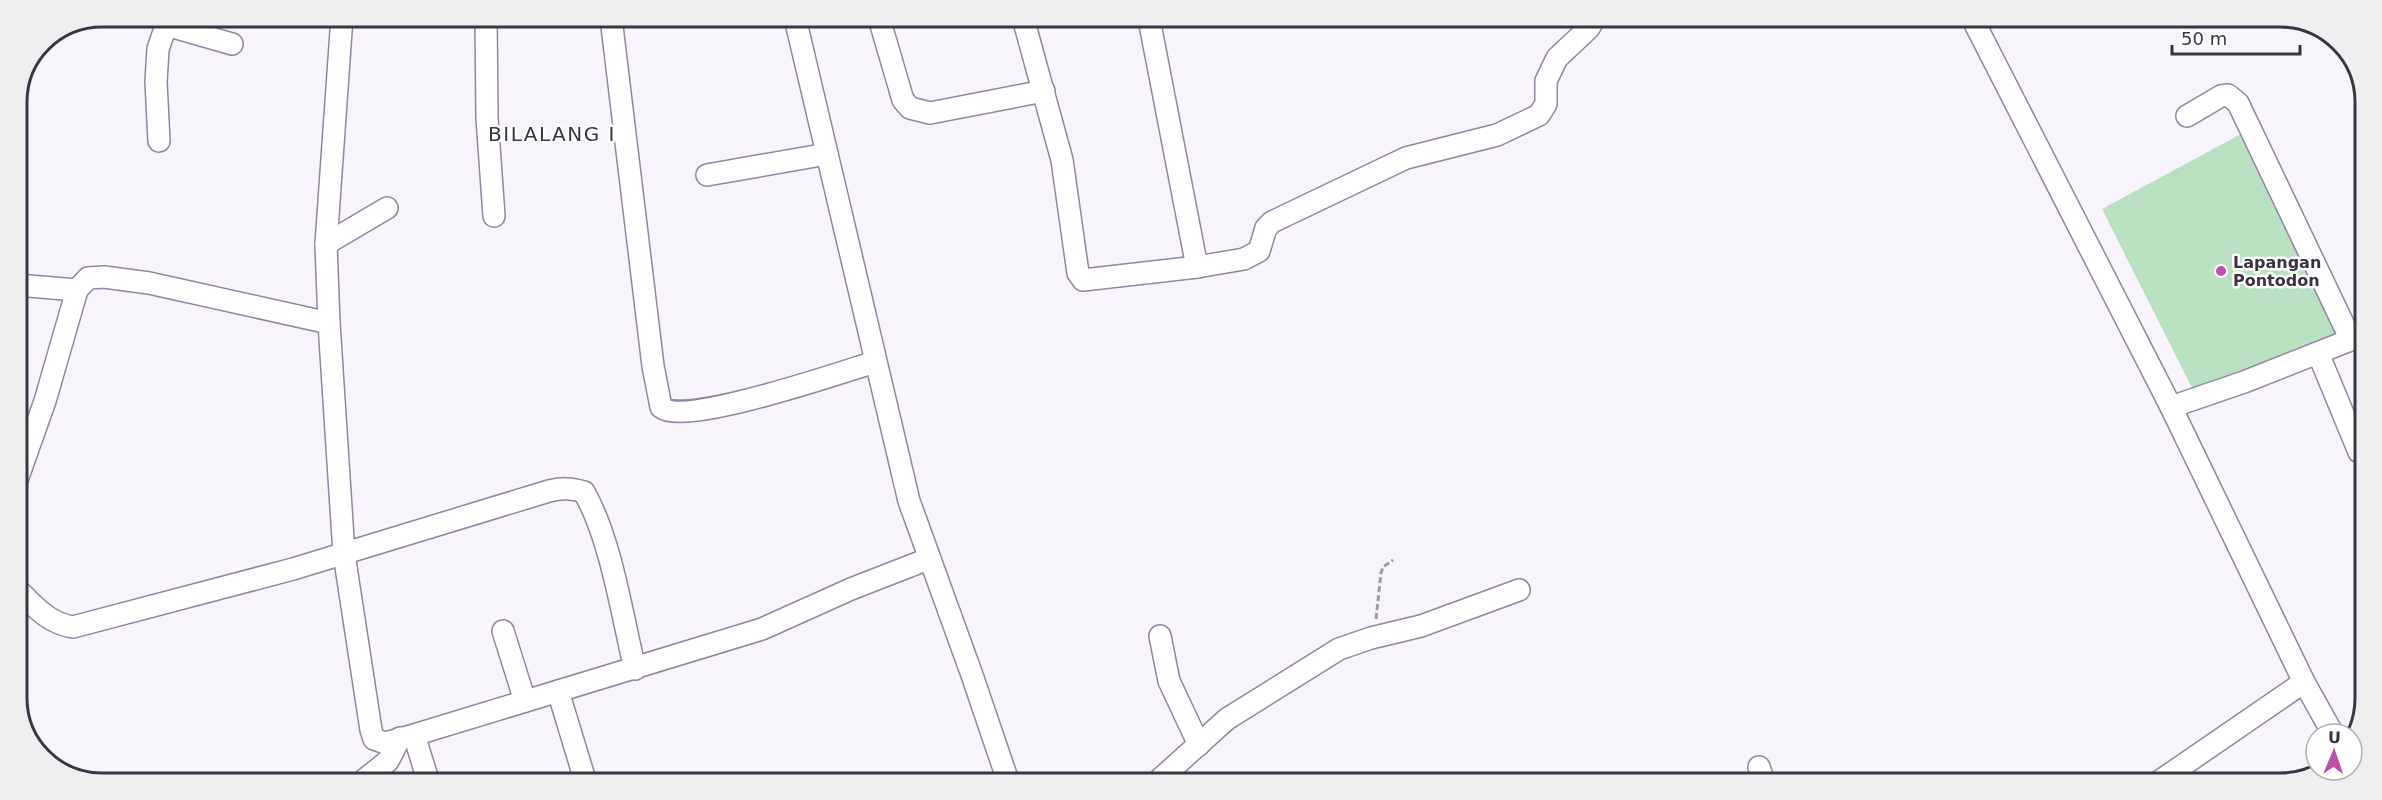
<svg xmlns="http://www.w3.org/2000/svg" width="2382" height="800" font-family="'DejaVu Sans',sans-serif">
  <rect width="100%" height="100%" fill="#f7f4fb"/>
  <polygon fill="#b9e0c0" points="2241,134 2340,333 2194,392 2102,209"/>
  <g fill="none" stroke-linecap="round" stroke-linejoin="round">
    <defs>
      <g id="minor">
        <polyline points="342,17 326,244 329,323 344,554 371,730 374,739 385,743 414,735 762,629 851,589 928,559"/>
        <polyline points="486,17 487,118 494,216"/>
        <path d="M611 18 653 366 661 407C683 427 842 372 875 362"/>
        <polyline points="795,18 909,501 972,675 1008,781"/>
        <polyline points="879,18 903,100 910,108 930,113 1044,91"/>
        <polyline points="1023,18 1062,160 1078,273 1083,280 1197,267 1244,259 1259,251 1266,228 1272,222 1406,158 1497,135 1539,115 1546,104 1546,81 1557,58 1589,28 1594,19"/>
        <polyline points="1149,19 1197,267"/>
        <polyline points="1973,20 2171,407 2304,682 2333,734"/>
        <polyline points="166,25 232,44"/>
        <polyline points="2187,116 2221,96 2228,95 2238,103 2351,340"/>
        <polyline points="159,141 156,82 158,49 169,17"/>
        <polyline points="707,175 827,154"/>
        <polyline points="326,244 387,208"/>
        <polyline points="17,285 77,290"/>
        <polyline points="2318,353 2359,452"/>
        <polyline points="2171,407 2244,382 2363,335"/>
        <polyline points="17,480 45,401 77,290 88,278 104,277 149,283 329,323"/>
        <path d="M17 589C34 606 48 623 73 627L293 569 549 491C562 488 571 488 584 492 611 539 622 615 635 669"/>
        <polyline points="503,631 525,701"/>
        <polyline points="1160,636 1169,681 1199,745"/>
        <polyline points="558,691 585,780"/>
        <polyline points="414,735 428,780"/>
        <polyline points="1759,767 1764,782"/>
        <polyline points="364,780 388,761 400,738"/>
        <polyline points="1158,781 1227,719 1339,649 1371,638 1421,626 1519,590"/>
        <polyline points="2157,783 2304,682"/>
      </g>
    </defs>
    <use href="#minor" stroke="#9484a2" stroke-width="24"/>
    <polyline stroke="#a09ca6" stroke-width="3" stroke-dasharray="6 3" stroke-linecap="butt" points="1376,619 1381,573 1383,567 1393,560"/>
    <use href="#minor" stroke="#fff" stroke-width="21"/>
  </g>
  <circle fill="#bd4eab" stroke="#fff" stroke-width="2" cx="2221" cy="271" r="6"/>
  <g text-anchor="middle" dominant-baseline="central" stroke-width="5" stroke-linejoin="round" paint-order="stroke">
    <g font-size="16" font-weight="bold" fill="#3b3542" stroke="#fff" text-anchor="start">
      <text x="2233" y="262">Lapangan<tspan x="2233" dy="18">Pontodon</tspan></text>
    </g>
    <g font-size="20" letter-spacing="1.5" fill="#3b3542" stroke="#fff">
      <text x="552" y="134">BILALANG I</text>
    </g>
  </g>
  <path d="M0 0H2382V800H0ZM102 27H2280A75 75 0 0 1 2355 102V698A75 75 0 0 1 2280 773H102A75 75 0 0 1 27 698V102A75 75 0 0 1 102 27Z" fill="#efeff0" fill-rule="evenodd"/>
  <path fill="none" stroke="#3b3542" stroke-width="3" d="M102 27H2280A75 75 0 0 1 2355 102V698A75 75 0 0 1 2280 773H102A75 75 0 0 1 27 698V102A75 75 0 0 1 102 27Z"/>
  <g transform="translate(2334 752) rotate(2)"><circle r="28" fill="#ffffff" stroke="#b1aeb3" stroke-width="1.5"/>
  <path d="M0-4.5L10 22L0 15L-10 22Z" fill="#bd4eab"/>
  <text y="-9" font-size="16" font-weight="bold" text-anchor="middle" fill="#3b3542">U</text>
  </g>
  <path d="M2172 45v9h128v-9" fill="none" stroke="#3b3542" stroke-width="3"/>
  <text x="2181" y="45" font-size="18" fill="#3b3542" stroke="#ffffff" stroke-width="4.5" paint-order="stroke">50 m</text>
</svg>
